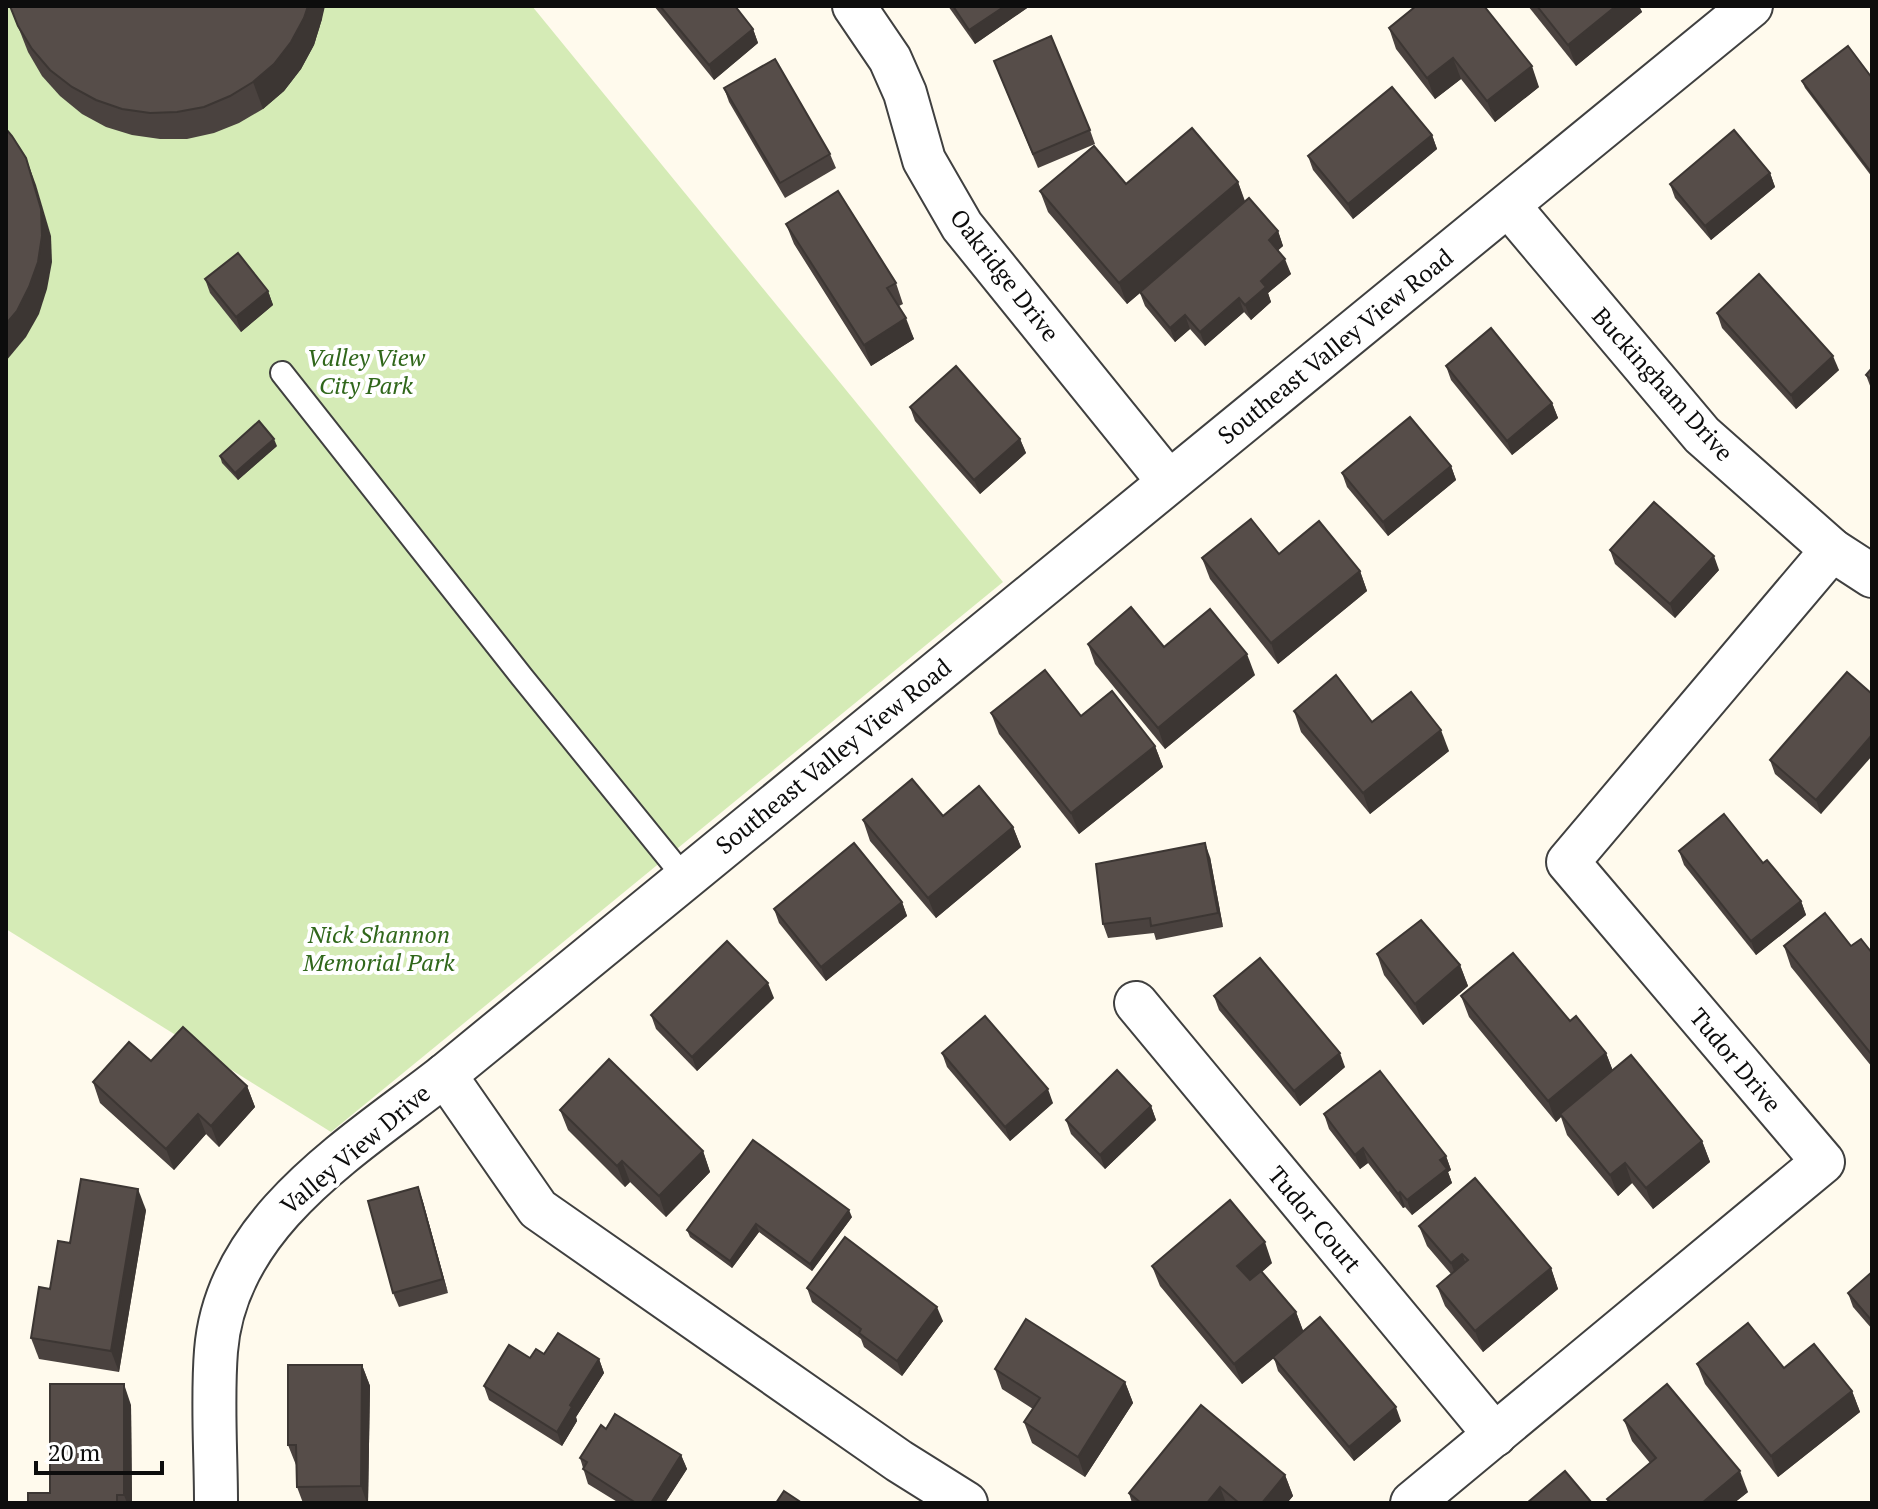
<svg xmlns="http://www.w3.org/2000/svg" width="1878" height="1509" font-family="'PT Serif',serif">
  <rect width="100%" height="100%" fill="#fffaed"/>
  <polygon fill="#d5ebb6" points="6,6 532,6 1003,582 331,1132 6,929"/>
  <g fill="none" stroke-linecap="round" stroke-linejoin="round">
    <defs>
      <polyline id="service" points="282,373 522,677 685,878"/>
      <g id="minor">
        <polyline points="854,6 890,59 905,93 924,160 962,226 1168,481"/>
        <polyline points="1509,206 1702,435 1832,550 1872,576"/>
        <polyline points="1136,1003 1495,1435"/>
        <polyline points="445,1075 538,1209 899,1461 966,1503"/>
        <path d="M216 1503C216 1453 212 1401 216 1351 226 1222 353 1147 445 1075L1751 6"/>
        <polyline points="1412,1503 1823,1162 1568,862 1832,550"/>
      </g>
    </defs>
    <use href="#service" stroke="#404040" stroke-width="26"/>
    <use href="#minor" stroke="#404040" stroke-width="46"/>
    <use href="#service" stroke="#fff" stroke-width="22"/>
    <use href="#minor" stroke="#fff" stroke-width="42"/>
  </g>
  <g fill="#4a423f">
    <polygon points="10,6 322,19 314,45 301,69 284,91 263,109 239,123 214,133 187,139 160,139 132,135 106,127 82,114 60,96 42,76 28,52"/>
    <polygon points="654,6 735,6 753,29 758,43 714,80"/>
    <polygon points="948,6 1030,6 975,44"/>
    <polygon points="1528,6 1639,6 1642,12 1576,66"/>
    <polygon points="1389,28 1539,87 1495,122 1461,79 1435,99 1396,49"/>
    <polygon points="994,61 1090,130 1095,144 1038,168"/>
    <polygon points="1872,78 1872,177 1805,88 1802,81"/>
    <polygon points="724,88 830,154 836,168 785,198 729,102"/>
    <polygon points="1432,135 1437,149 1353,219 1313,170 1308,156"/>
    <polygon points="1770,173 1775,187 1711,240 1675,198 1670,184"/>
    <polygon points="1238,182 1245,201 1278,231 1283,246 1278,250 1291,274 1268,293 1271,302 1251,320 1244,312 1205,346 1190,329 1175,342 1145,306 1140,293 1127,304 1048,212 1040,191 1126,184"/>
    <polygon points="786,224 896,283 903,304 899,306 914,339 871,366 794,244"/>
    <polygon points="205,279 268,291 273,305 241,332 210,293"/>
    <polygon points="1717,313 1839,370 1796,409 1722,328"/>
    <polygon points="1446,366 1552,403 1558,418 1512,455 1451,380"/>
    <polygon points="1872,368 1872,391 1866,375"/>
    <polygon points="910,407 1020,439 1026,453 980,494 915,421"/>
    <polygon points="277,446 238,480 222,463 220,456"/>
    <polygon points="1451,466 1456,480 1388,536 1347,487 1342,473"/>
    <polygon points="1610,550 1719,570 1675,618 1615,564"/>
    <polygon points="1279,554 1360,571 1367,591 1278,664 1210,579 1202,558"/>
    <polygon points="1088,644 1255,675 1165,749 1095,664"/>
    <polygon points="1872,694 1821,814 1775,774 1770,760"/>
    <polygon points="1294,711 1372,722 1449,751 1370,814 1301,732"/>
    <polygon points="991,713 1155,746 1163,767 1079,834 999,734"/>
    <polygon points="863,820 1013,827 1021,847 936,918 870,841"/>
    <polygon points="1679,851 1763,863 1801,901 1806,915 1756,955 1684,865"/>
    <polygon points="1210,857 1223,927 1156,940 1154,933 1108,938 1103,924"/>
    <polygon points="902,902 907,916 826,981 779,923 774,909"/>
    <polygon points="1784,946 1872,953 1872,1067 1791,967"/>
    <polygon points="1377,954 1460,965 1468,986 1423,1025 1384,975"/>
    <polygon points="1214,996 1345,1067 1300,1106 1219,1010"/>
    <polygon points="1461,996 1570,1021 1606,1053 1613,1071 1702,1141 1710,1162 1653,1209 1632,1183 1618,1196 1567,1135 1561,1117 1556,1122 1469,1017"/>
    <polygon points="774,998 697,1071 656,1029 651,1015"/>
    <polygon points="942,1053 1053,1103 1010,1141 947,1067"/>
    <polygon points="151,1061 247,1086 255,1107 219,1147 206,1134 174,1170 100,1103 93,1082"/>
    <polygon points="1151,1106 1156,1120 1105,1169 1071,1134 1066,1120"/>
    <polygon points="560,1110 703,1151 710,1172 666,1217 630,1182 625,1187 568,1130"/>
    <polygon points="1324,1114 1446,1156 1451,1170 1448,1172 1452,1183 1412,1215 1405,1207 1403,1208 1368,1163 1360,1169 1329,1129"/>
    <polygon points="418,1187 423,1202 448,1293 399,1307 393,1293"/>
    <polygon points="146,1210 119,1372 39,1359 31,1338 70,1243"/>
    <polygon points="852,1217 812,1271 759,1232 732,1268 690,1237 687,1230"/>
    <polygon points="1419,1226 1551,1268 1558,1289 1483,1352 1445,1306 1437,1286 1451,1274 1427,1246"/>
    <polygon points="1272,1263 1262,1272 1296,1312 1303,1331 1401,1421 1354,1461 1278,1371 1274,1358 1242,1384 1160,1286 1152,1266"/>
    <polygon points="1872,1272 1872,1329 1853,1307 1848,1293"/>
    <polygon points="807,1288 943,1321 902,1376 864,1347 861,1339 812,1302"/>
    <polygon points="544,1354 599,1359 604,1373 576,1417 577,1421 562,1446 489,1400 484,1386 530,1358"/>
    <polygon points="1697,1364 1784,1368 1852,1391 1860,1412 1778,1477 1705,1384"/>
    <polygon points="362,1365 370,1386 368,1503 303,1503 297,1487 296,1465 288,1445"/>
    <polygon points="995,1369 1125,1382 1133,1403 1085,1477 1032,1443 1024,1422 1033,1409 1002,1389"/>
    <polygon points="131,1405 132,1503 28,1503 50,1493"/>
    <polygon points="1624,1420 1748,1492 1734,1503 1609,1503 1607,1499 1650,1463 1632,1441"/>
    <polygon points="606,1429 681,1455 687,1469 665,1503 619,1503 588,1484 580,1458"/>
    <polygon points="1285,1475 1293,1496 1287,1503 1132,1503 1129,1493"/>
  </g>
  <g fill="#3c3633">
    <polygon points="308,6 325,6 322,19 314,45 301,69 284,91 263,109 253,82"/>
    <polygon points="1005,6 1030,6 975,44 969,30"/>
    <polygon points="1616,6 1639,6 1642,12 1576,66 1568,45"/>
    <polygon points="753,29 758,43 714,80 709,65"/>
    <polygon points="1453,58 1461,79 1435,99 1427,78"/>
    <polygon points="1532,66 1539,87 1495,122 1487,101"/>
    <polygon points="1432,135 1437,149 1353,219 1348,204"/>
    <polygon points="26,158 36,185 51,236 52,262 47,289 39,314 26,337 6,361 6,324"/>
    <polygon points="1770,173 1775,187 1711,240 1705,226"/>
    <polygon points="1238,182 1245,203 1127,304 1119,283"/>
    <polygon points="1278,231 1283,246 1274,254 1269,240"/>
    <polygon points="1285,259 1291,274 1268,293 1271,302 1251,320 1245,305 1261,281"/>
    <polygon points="268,291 273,305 241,332 236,317"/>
    <polygon points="1239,298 1244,312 1205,346 1200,332"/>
    <polygon points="1185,315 1190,329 1175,342 1170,328"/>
    <polygon points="906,318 914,339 871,366 864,345"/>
    <polygon points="1833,356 1839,370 1796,409 1791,395"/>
    <polygon points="1552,403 1558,418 1512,455 1507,441"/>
    <polygon points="274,439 277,446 238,480 235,473"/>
    <polygon points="1020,439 1026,453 980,494 974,480"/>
    <polygon points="1451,466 1456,480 1388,536 1383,522"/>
    <polygon points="1714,556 1719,570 1675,618 1670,604"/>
    <polygon points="1360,571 1367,591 1278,664 1271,643"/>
    <polygon points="1247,654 1255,675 1165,749 1158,728"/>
    <polygon points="1441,730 1449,751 1370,814 1363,793"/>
    <polygon points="1872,735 1872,756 1821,814 1816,800"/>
    <polygon points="1155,746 1163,767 1079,834 1071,813"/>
    <polygon points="1013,827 1021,847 936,918 928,898"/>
    <polygon points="1205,843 1210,857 1223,927 1218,913"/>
    <polygon points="1801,901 1806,915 1756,955 1751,941"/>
    <polygon points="902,902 907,916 826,981 821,967"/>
    <polygon points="1460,965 1468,986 1423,1025 1415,1004"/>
    <polygon points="768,983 774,998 697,1071 692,1057"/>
    <polygon points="1340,1053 1345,1067 1300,1106 1294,1091"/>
    <polygon points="1606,1053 1614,1074 1560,1114 1561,1117 1556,1122 1548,1101"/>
    <polygon points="247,1086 255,1107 219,1147 211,1126"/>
    <polygon points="1048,1089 1053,1103 1010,1141 1005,1127"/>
    <polygon points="1151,1106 1156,1120 1105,1169 1100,1155"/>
    <polygon points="198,1114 206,1134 174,1170 166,1149"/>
    <polygon points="1702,1141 1710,1162 1653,1209 1646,1188"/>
    <polygon points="1363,1148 1368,1163 1360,1169 1355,1155"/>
    <polygon points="703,1151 710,1172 666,1217 659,1196"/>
    <polygon points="1446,1156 1451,1170 1448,1172 1452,1183 1412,1215 1407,1200 1440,1160"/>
    <polygon points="622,1161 630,1182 625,1187 617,1166"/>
    <polygon points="1625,1163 1632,1183 1618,1196 1610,1175"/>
    <polygon points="418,1187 423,1202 448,1293 443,1279"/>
    <polygon points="138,1189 146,1210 119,1372 111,1351"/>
    <polygon points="1400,1192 1405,1207 1403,1208 1398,1194"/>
    <polygon points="849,1210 852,1217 812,1271 810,1264"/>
    <polygon points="756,1224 759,1232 732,1268 730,1261"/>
    <polygon points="1265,1242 1272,1263 1245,1286 1237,1266"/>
    <polygon points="1462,1254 1470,1274 1459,1284 1451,1263"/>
    <polygon points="1551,1268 1558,1289 1483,1352 1475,1331"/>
    <polygon points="937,1307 943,1321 902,1376 897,1361"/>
    <polygon points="1296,1312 1304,1333 1242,1384 1234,1364"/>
    <polygon points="599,1359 604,1373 576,1417 577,1421 562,1446 557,1432 570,1405"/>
    <polygon points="362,1365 370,1386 368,1503 367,1503 361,1486"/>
    <polygon points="1125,1382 1133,1403 1085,1477 1078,1457"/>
    <polygon points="124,1384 131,1405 132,1503 127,1503 124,1495"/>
    <polygon points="1852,1391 1860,1412 1778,1477 1771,1456"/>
    <polygon points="1396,1407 1401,1421 1354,1461 1349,1447"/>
    <polygon points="681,1455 687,1469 665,1503 651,1503"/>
    <polygon points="1740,1471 1748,1492 1734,1503 1702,1503"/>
    <polygon points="1285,1475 1293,1496 1287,1503 1262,1503"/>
    <polygon points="1220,1487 1226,1503 1207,1503"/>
  </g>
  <g fill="#564d49" stroke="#3c3633" stroke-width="2">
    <polygon points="10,6 308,6 304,18 291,42 274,64 253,82 230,96 204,107 177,112 150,113 122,109 96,100 72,87 50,70 32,49 18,26"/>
    <polygon points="660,6 735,6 753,29 709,65"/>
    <polygon points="953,6 1005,6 969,30"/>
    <polygon points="1416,6 1484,6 1532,66 1487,101 1453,58 1427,78 1389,28"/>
    <polygon points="1537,6 1616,6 1568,45"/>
    <polygon points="1051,36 1090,130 1033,154 994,61"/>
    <polygon points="1848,46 1872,78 1871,172 1802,81"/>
    <polygon points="775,59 830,154 780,183 724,88"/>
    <polygon points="1392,87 1432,135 1348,204 1308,156"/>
    <polygon points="1192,128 1238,182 1119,283 1040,191 1094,146 1126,184"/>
    <polygon points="6,129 12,136 26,158 41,209 42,236 38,262 29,287 17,311 6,324"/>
    <polygon points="1734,130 1770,173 1705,226 1670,184"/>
    <polygon points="838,191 896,283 887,288 906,318 864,345 786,224"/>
    <polygon points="1249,198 1278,231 1269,240 1285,259 1261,281 1266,287 1245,305 1239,298 1200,332 1185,315 1170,328 1140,292"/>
    <polygon points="238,253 268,291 236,317 205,279"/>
    <polygon points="1759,274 1833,356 1791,395 1717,313"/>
    <polygon points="1491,328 1552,403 1507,441 1446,366"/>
    <polygon points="956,366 1020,439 974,480 910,407"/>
    <polygon points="1872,368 1872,380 1866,375"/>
    <polygon points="1410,417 1451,466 1383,522 1342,473"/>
    <polygon points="259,421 274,439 235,473 220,456"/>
    <polygon points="1654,502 1714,556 1670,604 1610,550"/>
    <polygon points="1251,519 1279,554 1319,521 1360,571 1271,643 1202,558"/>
    <polygon points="1131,607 1164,647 1210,609 1247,654 1158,728 1088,644"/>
    <polygon points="1045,670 1081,716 1112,691 1155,746 1071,813 991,713"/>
    <polygon points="1847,672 1872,694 1872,735 1816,800 1770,760"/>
    <polygon points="1336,675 1372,722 1411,692 1441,730 1363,793 1294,711"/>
    <polygon points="912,779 943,816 979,786 1013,827 928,898 863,820"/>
    <polygon points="1724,814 1763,863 1767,860 1801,901 1751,941 1679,851"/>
    <polygon points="854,843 902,902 821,967 774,909"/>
    <polygon points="1205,843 1218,913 1151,926 1150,918 1103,924 1096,864"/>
    <polygon points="1825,913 1851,946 1861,939 1872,953 1872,1055 1784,946"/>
    <polygon points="1421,920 1460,965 1415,1004 1377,954"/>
    <polygon points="727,941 768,983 692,1057 651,1015"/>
    <polygon points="1513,953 1570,1021 1576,1016 1606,1053 1548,1101 1461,996"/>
    <polygon points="1260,958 1340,1053 1294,1091 1214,996"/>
    <polygon points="985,1016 1048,1089 1005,1127 942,1053"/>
    <polygon points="183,1027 247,1086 211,1126 198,1114 166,1149 93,1082 129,1042 151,1061"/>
    <polygon points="1631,1055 1702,1141 1646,1188 1625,1163 1610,1175 1560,1114"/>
    <polygon points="609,1059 703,1151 659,1196 622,1161 617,1166 560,1110"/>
    <polygon points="1117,1070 1151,1106 1100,1155 1066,1120"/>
    <polygon points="1380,1071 1446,1156 1440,1160 1447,1169 1407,1200 1400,1192 1398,1194 1363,1148 1355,1155 1324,1114"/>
    <polygon points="753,1140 849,1210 810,1264 756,1224 730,1261 687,1230"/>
    <polygon points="1475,1178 1551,1268 1475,1331 1437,1286 1468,1260 1462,1254 1451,1263 1419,1226"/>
    <polygon points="81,1179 138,1189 111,1351 31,1338 39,1287 50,1289 58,1241 70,1243"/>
    <polygon points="418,1187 443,1279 393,1293 368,1201"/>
    <polygon points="1230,1200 1265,1242 1237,1266 1250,1280 1261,1271 1296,1312 1234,1364 1152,1266"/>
    <polygon points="845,1237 937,1307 897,1361 859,1333 861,1329 807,1288"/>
    <polygon points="1872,1272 1872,1321 1848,1293"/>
    <polygon points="1320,1317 1396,1407 1349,1447 1273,1357"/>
    <polygon points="1026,1319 1125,1382 1078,1457 1024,1422 1040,1398 995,1369"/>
    <polygon points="1748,1323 1784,1368 1814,1344 1852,1391 1771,1456 1697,1364"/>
    <polygon points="558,1333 599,1359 570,1405 572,1407 557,1432 484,1386 509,1345 530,1358 536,1349 544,1354"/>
    <polygon points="288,1365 362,1365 361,1486 297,1487 296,1445 288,1445"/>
    <polygon points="50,1384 124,1384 124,1495 117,1495 117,1503 28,1503 28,1493 50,1493"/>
    <polygon points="1667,1384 1740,1471 1702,1503 1611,1503 1607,1499 1656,1458 1624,1420"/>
    <polygon points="1201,1405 1285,1475 1262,1503 1239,1503 1220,1487 1207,1503 1141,1503 1129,1493"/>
    <polygon points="615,1414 681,1455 651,1503 636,1503 583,1469 587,1462 580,1458 601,1425 606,1429"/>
    <polygon points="1565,1471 1592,1503 1527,1503"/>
    <polygon points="784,1491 802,1503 776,1503"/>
  </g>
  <g text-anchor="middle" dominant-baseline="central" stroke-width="8" stroke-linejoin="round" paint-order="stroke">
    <g font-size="24" fill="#0d0d0d" stroke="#fff">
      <text transform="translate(1005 275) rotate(52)">Oakridge Drive</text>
      <text transform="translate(1335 346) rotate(-39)">Southeast Valley View Road</text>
      <text transform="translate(1663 384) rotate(48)">Buckingham Drive</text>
      <text transform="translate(833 756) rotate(-39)">Southeast Valley View Road</text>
      <text transform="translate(1736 1060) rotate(50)">Tudor Drive</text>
      <text transform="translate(355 1149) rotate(-40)">Valley View Drive</text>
      <text transform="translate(1315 1219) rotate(50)">Tudor Court</text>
    </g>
    <g font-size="24" font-style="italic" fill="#30671b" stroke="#fff">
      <text x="366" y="357">Valley View<tspan x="366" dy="28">City Park</tspan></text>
      <text x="379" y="934">Nick Shannon<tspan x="379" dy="28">Memorial Park</tspan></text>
    </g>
  </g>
  <rect width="1878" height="1509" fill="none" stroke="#0d0d0d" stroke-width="16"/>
  <path d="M36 1461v12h126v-12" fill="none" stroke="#0d0d0d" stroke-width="4"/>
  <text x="48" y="1461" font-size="24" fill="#0d0d0d" stroke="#ffffff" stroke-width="6" paint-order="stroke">20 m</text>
</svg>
